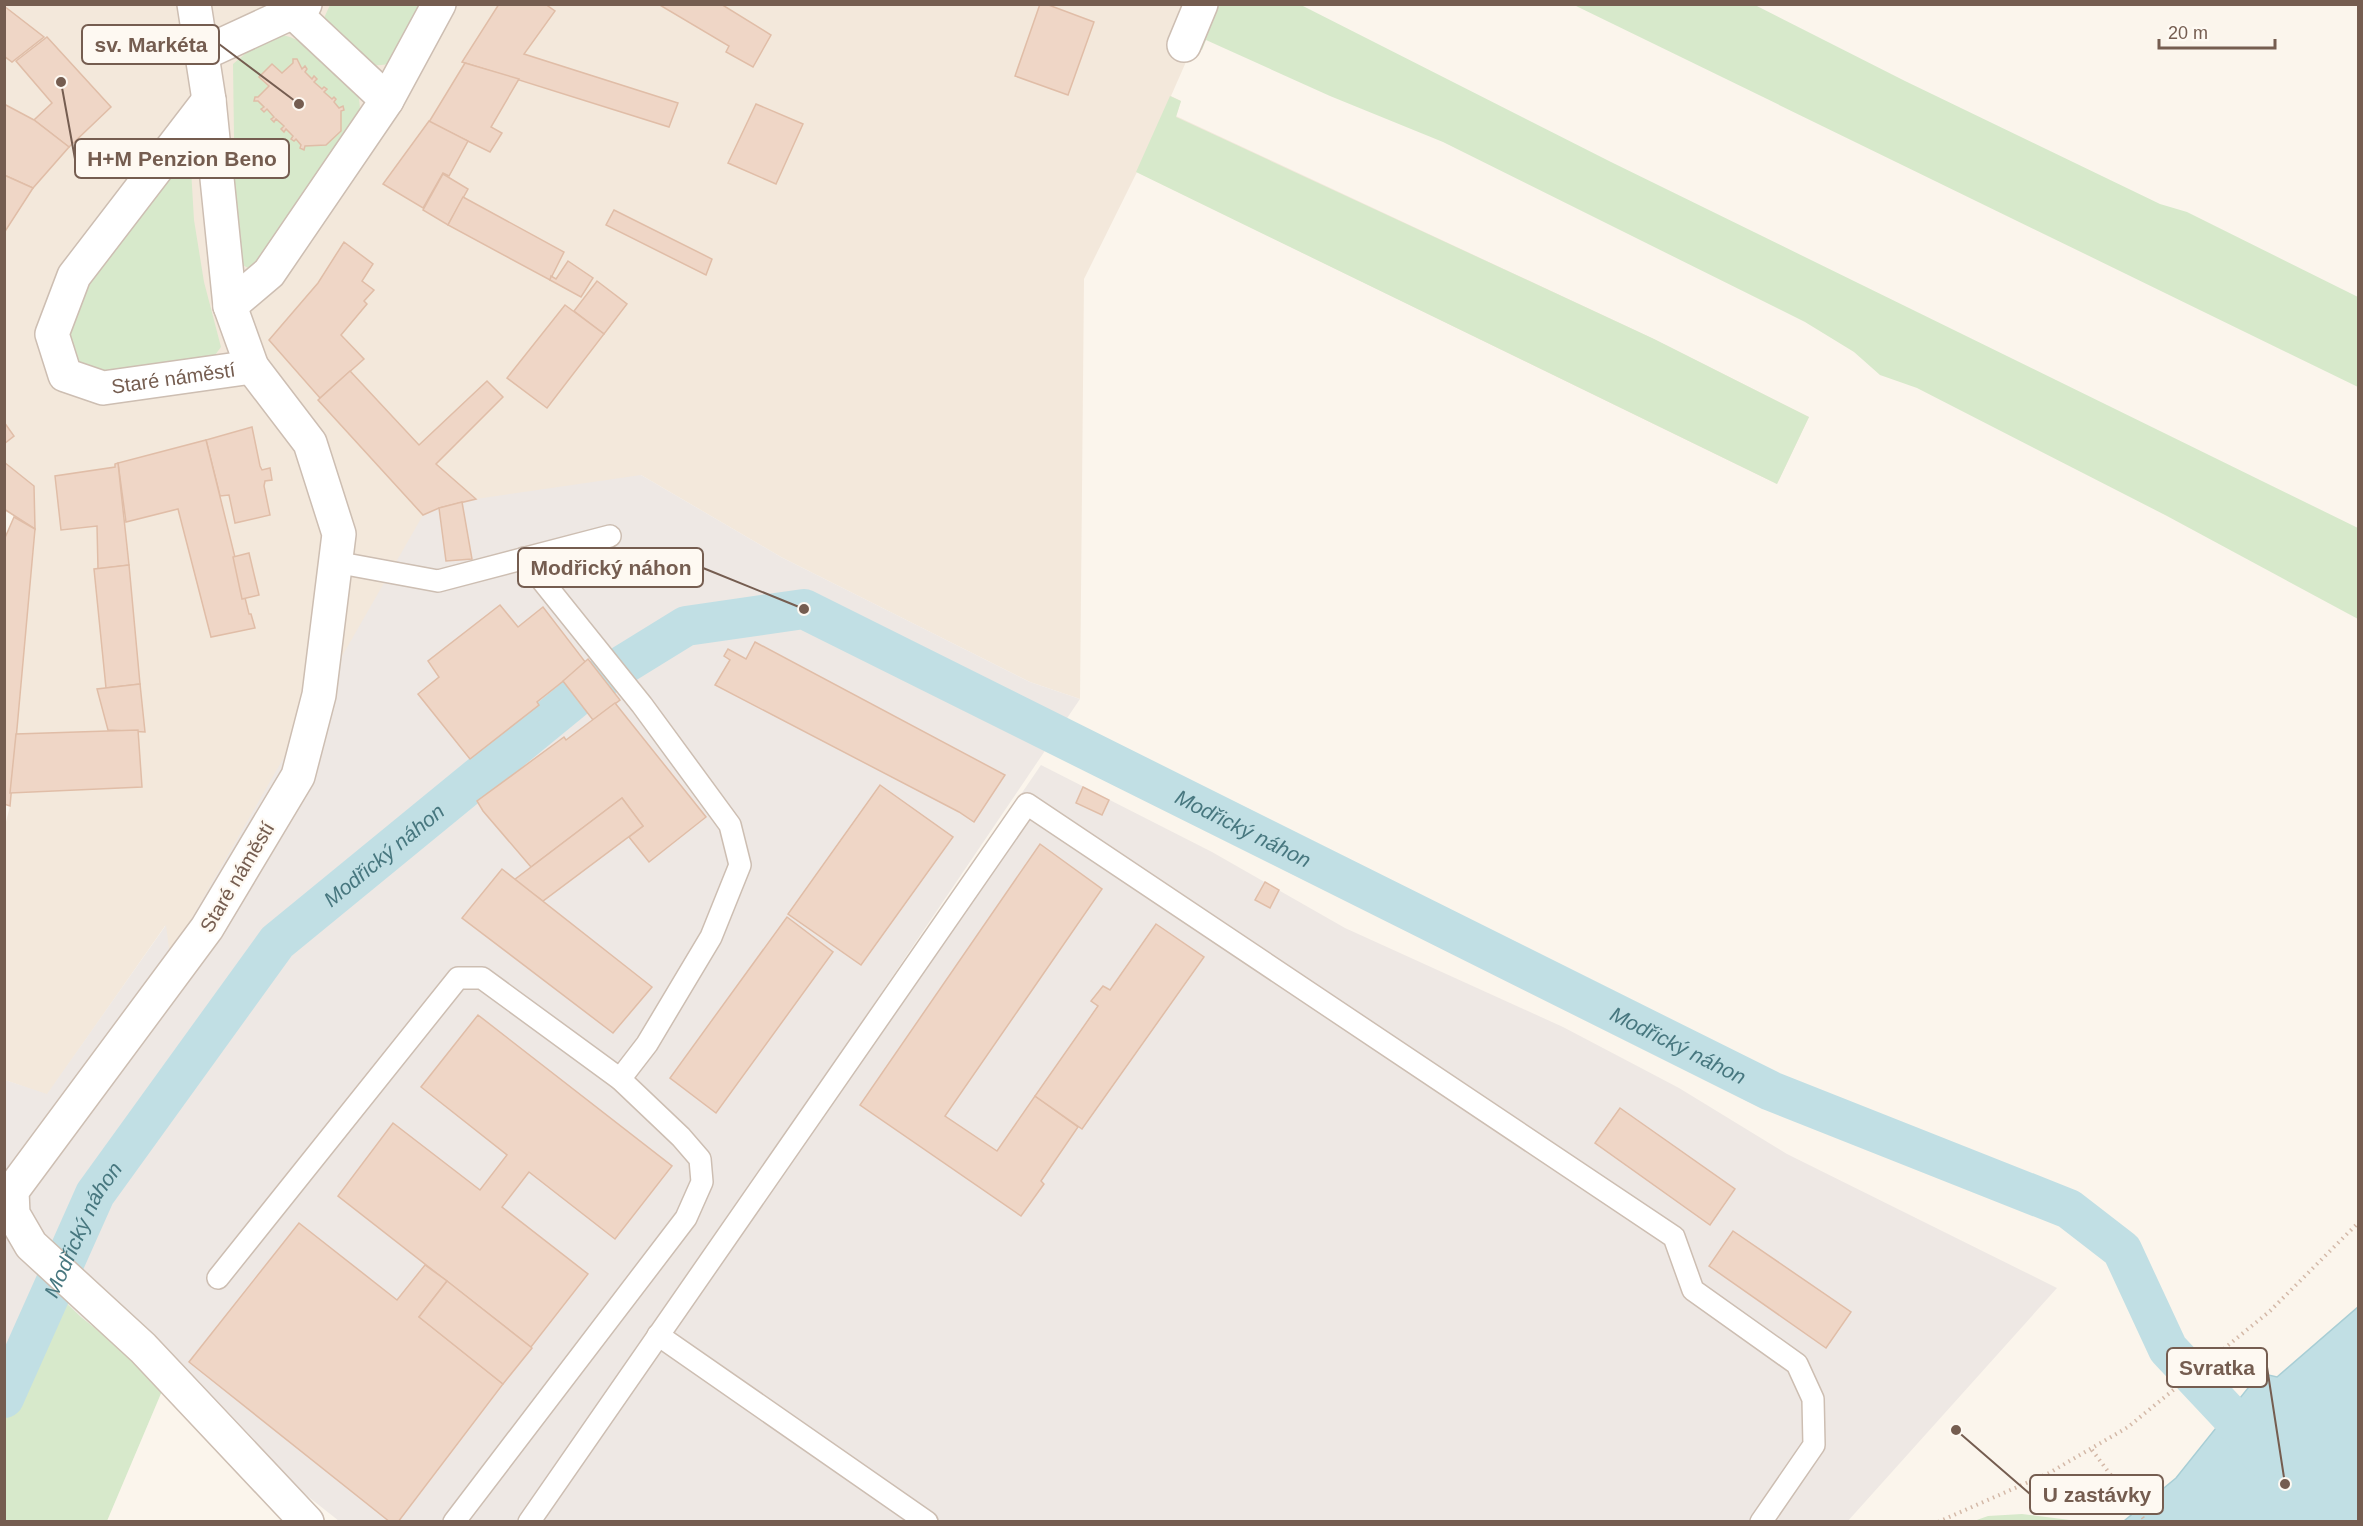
<svg xmlns="http://www.w3.org/2000/svg" width="2363" height="1526" font-family="Helvetica,sans-serif">
  <rect width="100%" height="100%" fill="#fbf5ec"/>
  <polygon fill="#f3e8db" points="5,5 1211,5 1171,96 1181,101 1176,116 1654,339 1809,417 1777,484 1137,172 1084,279 1080,699 1030,682 781,557 641,475 169,957 165,926 47,1095 5,1080 5,826 10,806 35,529 34,486 5,462 5,444 14,436 4,422"/>
  <polygon fill="#eee8e4" points="641,475 781,557 1030,682 1080,699 571,1452 1041,765 1212,852 1345,928 1563,1027 1679,1088 1787,1154 2057,1288 1847,1522 339,1521 81,1317 39,1277 5,1355 5,1080 47,1094 166,925 170,956 423,515 439,508 476,499"/>
  <g fill="#d7e9cb">
    <path d="M330 5H425L392 63C384 66 368 66 359 62 349 57 328 29 324 18Z"/>
    <polygon points="1211,5 1301,5 1611,162 2358,528 2358,619 2167,516 1917,388 1880,375 1854,352 1805,322 1443,142 1330,96 1206,40 1202,50 1192,45"/>
    <polygon points="1574,5 1755,5 1905,81 2160,204 2187,212 2358,297 2358,387"/>
    <path d="M281 35C304 37 353 75 359 99 360 105 360 112 360 118L259 265 248 268 241 264 235 209 233 64 252 48Z"/>
    <polygon points="1170,96 1181,101 1176,117 1654,339 1809,417 1777,484 1136,172"/>
    <polygon points="180,158 186,161 191,169 194,220 204,282 221,347 215,355 205,359 105,375 73,361 67,315 88,272"/>
    <polygon points="39,1277 81,1317 165,1384 107,1521 5,1522 5,1355"/>
    <polygon points="2022,1514 2078,1521 1974,1521 1988,1516"/>
  </g>
  <polygon fill="#c1dfe4" stroke="#a8ced5" stroke-width="1.5" points="2358,1307 2358,1521 2124,1521 2176,1478 2260,1373 2277,1377"/>
  <g fill="none" stroke-linecap="round" stroke-linejoin="round">
    <path stroke="#c1dfe4" stroke-width="40" id="s1" d="M4 1398 95 1194 277 942 592 684 686 626 804 609 1771 1091 2069 1209 2122 1250 2168 1349 2229 1414 2264 1458"/>
  </g>
  <g fill="#efd6c6" stroke="#e0bda7" stroke-width="1.5">
    <polygon points="499,4 545,4 555,11 524,54 678,103 669,127 462,62"/>
    <polygon points="658,4 721,4 771,35 753,67 726,52 729,46"/>
    <polygon points="1040,4 1046,4 1094,22 1068,95 1015,76"/>
    <polygon points="4,6 44,37 12,62 4,56"/>
    <polygon points="47,37 111,107 69,147 34,120 52,103 16,61"/>
    <polygon points="293,59 297,59 302,69 305,66 307,69 305,72 312,79 314,76 317,79 314,82 322,89 324,87 327,89 324,92 332,99 334,97 336,99 334,102 339,108 343,106 344,110 341,111 341,131 326,145 305,146 304,150 300,148 301,145 296,139 294,141 291,139 293,136 286,129 284,132 281,129 284,126 276,119 274,122 271,119 274,117 267,109 264,112 261,109 264,107 258,101 254,101 255,97 258,97 269,86 259,77 272,64 282,73 293,63"/>
    <polygon points="465,63 519,79 491,127 502,133 490,152 429,122"/>
    <polygon points="4,104 34,120 69,147 33,188 4,175"/>
    <polygon points="756,104 803,124 776,184 728,163"/>
    <polygon points="429,121 468,141 449,176 443,173 423,208 383,184"/>
    <polygon points="443,174 468,189 448,225 423,210"/>
    <polygon points="4,175 33,188 4,233"/>
    <polygon points="463,197 564,252 550,280 448,225"/>
    <polygon points="614,210 712,259 706,275 606,225"/>
    <polygon points="344,242 373,264 362,281 374,290 364,301 367,304 341,335 364,359 320,398 269,340 318,283"/>
    <polygon points="568,261 593,278 581,297 550,280 551,276 556,279"/>
    <polygon points="597,281 627,304 604,334 574,311"/>
    <polygon points="565,305 604,334 547,408 507,378"/>
    <polygon points="350,371 419,445 487,381 503,397 436,464 476,499 439,508 423,515 318,400"/>
    <polygon points="4,422 14,436 4,444"/>
    <polygon points="252,427 260,466 262,470 270,468 272,480 265,481 264,486 270,515 235,523 229,495 220,496 206,440"/>
    <polygon points="206,440 249,614 251,614 255,628 211,637 178,509 126,522 118,463"/>
    <polygon points="4,462 34,486 35,529 4,509"/>
    <polygon points="118,463 129,565 98,569 97,526 61,530 55,476 115,467 115,464"/>
    <polygon points="462,502 472,559 446,561 439,508"/>
    <polygon points="14,517 35,529 10,806 4,804 4,540"/>
    <polygon points="249,553 259,595 242,599 233,557"/>
    <polygon points="129,565 140,684 106,688 94,569"/>
    <polygon points="500,605 518,627 543,607 586,663 537,702 539,705 470,759 418,694 439,677 428,661"/>
    <polygon points="755,642 1005,775 974,822 959,812 715,685 730,660 724,656 728,649 746,659"/>
    <polygon points="588,659 620,700 593,720 563,681"/>
    <polygon points="140,684 145,732 108,730 97,689"/>
    <polygon points="615,703 706,817 649,862 629,837 643,826 622,798 531,867 483,811 477,801 564,737 566,740"/>
    <polygon points="138,730 142,787 10,793 16,734"/>
    <polygon points="880,785 953,837 861,965 788,914"/>
    <polygon points="1083,787 1109,800 1102,815 1076,803"/>
    <polygon points="622,798 643,826 543,901 514,880"/>
    <polygon points="1040,844 1102,889 945,1116 997,1151 1035,1096 1078,1127 1041,1181 1044,1184 1021,1216 860,1105"/>
    <polygon points="502,869 652,987 613,1033 462,918"/>
    <polygon points="1265,882 1279,890 1270,908 1255,900"/>
    <polygon points="787,917 833,952 716,1113 670,1078"/>
    <polygon points="1156,924 1204,957 1082,1129 1035,1096 1098,1006 1091,1001 1103,986 1110,990"/>
    <polygon points="478,1015 672,1166 615,1239 529,1172 502,1207 588,1274 531,1347 338,1196 393,1123 480,1190 507,1155 421,1087"/>
    <polygon points="1620,1108 1735,1189 1710,1225 1595,1143"/>
    <polygon points="299,1223 397,1300 425,1265 447,1281 419,1317 503,1384 398,1522 390,1522 189,1362"/>
    <polygon points="1733,1231 1851,1312 1826,1348 1709,1266"/>
    <polygon points="447,1281 532,1348 503,1384 419,1317"/>
  </g>
  <g fill="none" stroke-linecap="round" stroke-linejoin="round">
    <defs>
      <g id="service">
        <polyline points="524,558 642,705 730,825 740,865 711,937 647,1044 620,1079"/>
        <polyline points="335,562 438,581 610,536"/>
        <polyline points="218,1278 458,978 482,978 620,1079 681,1137 700,1159 702,1182 686,1218 454,1522"/>
        <polyline points="658,1335 927,1522"/>
        <polyline points="529,1522 1027,804 1674,1237 1693,1290 1797,1364 1813,1399 1814,1445 1761,1522"/>
      </g>
      <g id="minor">
        <polyline points="194,4 209,100 230,306 252,367 310,443 339,534 319,695 298,776 207,928 12,1191 13,1214 31,1245 143,1348 307,1522"/>
        <polyline points="293,12 387,100"/>
        <polyline points="1184,45 1201,4"/>
        <polyline points="202,54 293,12 305,4"/>
        <path id="s2" d="M209 100 74 276 52 334 65 375 103 388 252 367"/>
        <polyline points="230,306 269,273 387,100 439,4"/>
      </g>
    </defs>
    <use href="#service" stroke="#cdbeb2" stroke-width="24"/>
    <use href="#minor" stroke="#cdbeb2" stroke-width="36"/>
    <g stroke="#d4b9a8" stroke-width="4" stroke-dasharray="1.5 4.5" stroke-linecap="butt">
      <polyline points="2092,1450 2146,1522"/>
      <polyline points="1938,1522 2049,1473 2128,1427 2270,1311 2358,1223"/>
    </g>
    <use href="#service" stroke="#fff" stroke-width="21"/>
    <use href="#minor" stroke="#fff" stroke-width="33"/>
  </g>
  <g text-anchor="middle" dominant-baseline="central" stroke-width="4.5" stroke-linejoin="round" paint-order="stroke">
    <g font-size="20" fill="#755d50" stroke="#fef9f2">
      <text stroke="none"><textPath href="#s2" startOffset="438">Staré náměstí</textPath></text>
      <text transform="translate(237 877) rotate(-59)">Staré náměstí</text>
    </g>
    <g font-size="21" font-style="italic" fill="#47777f" stroke="#fef9f2">
      <text stroke="none"><textPath href="#s1" startOffset="1662">Modřický náhon</textPath></text>
      <text stroke="none"><textPath href="#s1" startOffset="672">Modřický náhon</textPath></text>
      <text stroke="none"><textPath href="#s1" startOffset="2148">Modřický náhon</textPath></text>
      <text stroke="none"><textPath href="#s1" startOffset="186">Modřický náhon</textPath></text>
    </g>
  </g>
  <path fill="none" stroke="#755d50" stroke-width="2" d="M299 104L219 44M61 82L75 159M804 609L703 568M2285 1484L2267 1367M1956 1430L2030 1494"/>
  <g fill="#755d50" stroke="#fef9f2" stroke-width="2">
    <circle cx="299" cy="104" r="6"/>
    <circle cx="61" cy="82" r="6"/>
    <circle cx="804" cy="609" r="6"/>
    <circle cx="2285" cy="1484" r="6"/>
    <circle cx="1956" cy="1430" r="6"/>
  </g>
  <g fill="#fef9f2" stroke="#755d50" stroke-width="2">
    <rect x="82" y="25" width="137" height="39" rx="6"/>
    <rect x="75" y="139" width="214" height="39" rx="6"/>
    <rect x="518" y="548" width="185" height="39" rx="6"/>
    <rect x="2167" y="1348" width="100" height="39" rx="6"/>
    <rect x="2030" y="1475" width="133" height="39" rx="6"/>
  </g>
  <g font-size="21" text-anchor="middle" font-weight="bold" fill="#755d50">
    <text x="151" y="52">sv. Markéta</text>
    <text x="182" y="166">H+M Penzion Beno</text>
    <text x="611" y="575">Modřický náhon</text>
    <text x="2217" y="1375">Svratka</text>
    <text x="2097" y="1502">U zastávky</text>
  </g>
  <rect width="2363" height="1526" fill="none" stroke="#755d50" stroke-width="12"/>
  <path d="M2159 39v9h116v-9" fill="none" stroke="#755d50" stroke-width="3"/>
  <text x="2168" y="39" font-size="18" fill="#755d50" stroke="#fef9f2" stroke-width="4.5" paint-order="stroke">20 m</text>
</svg>
